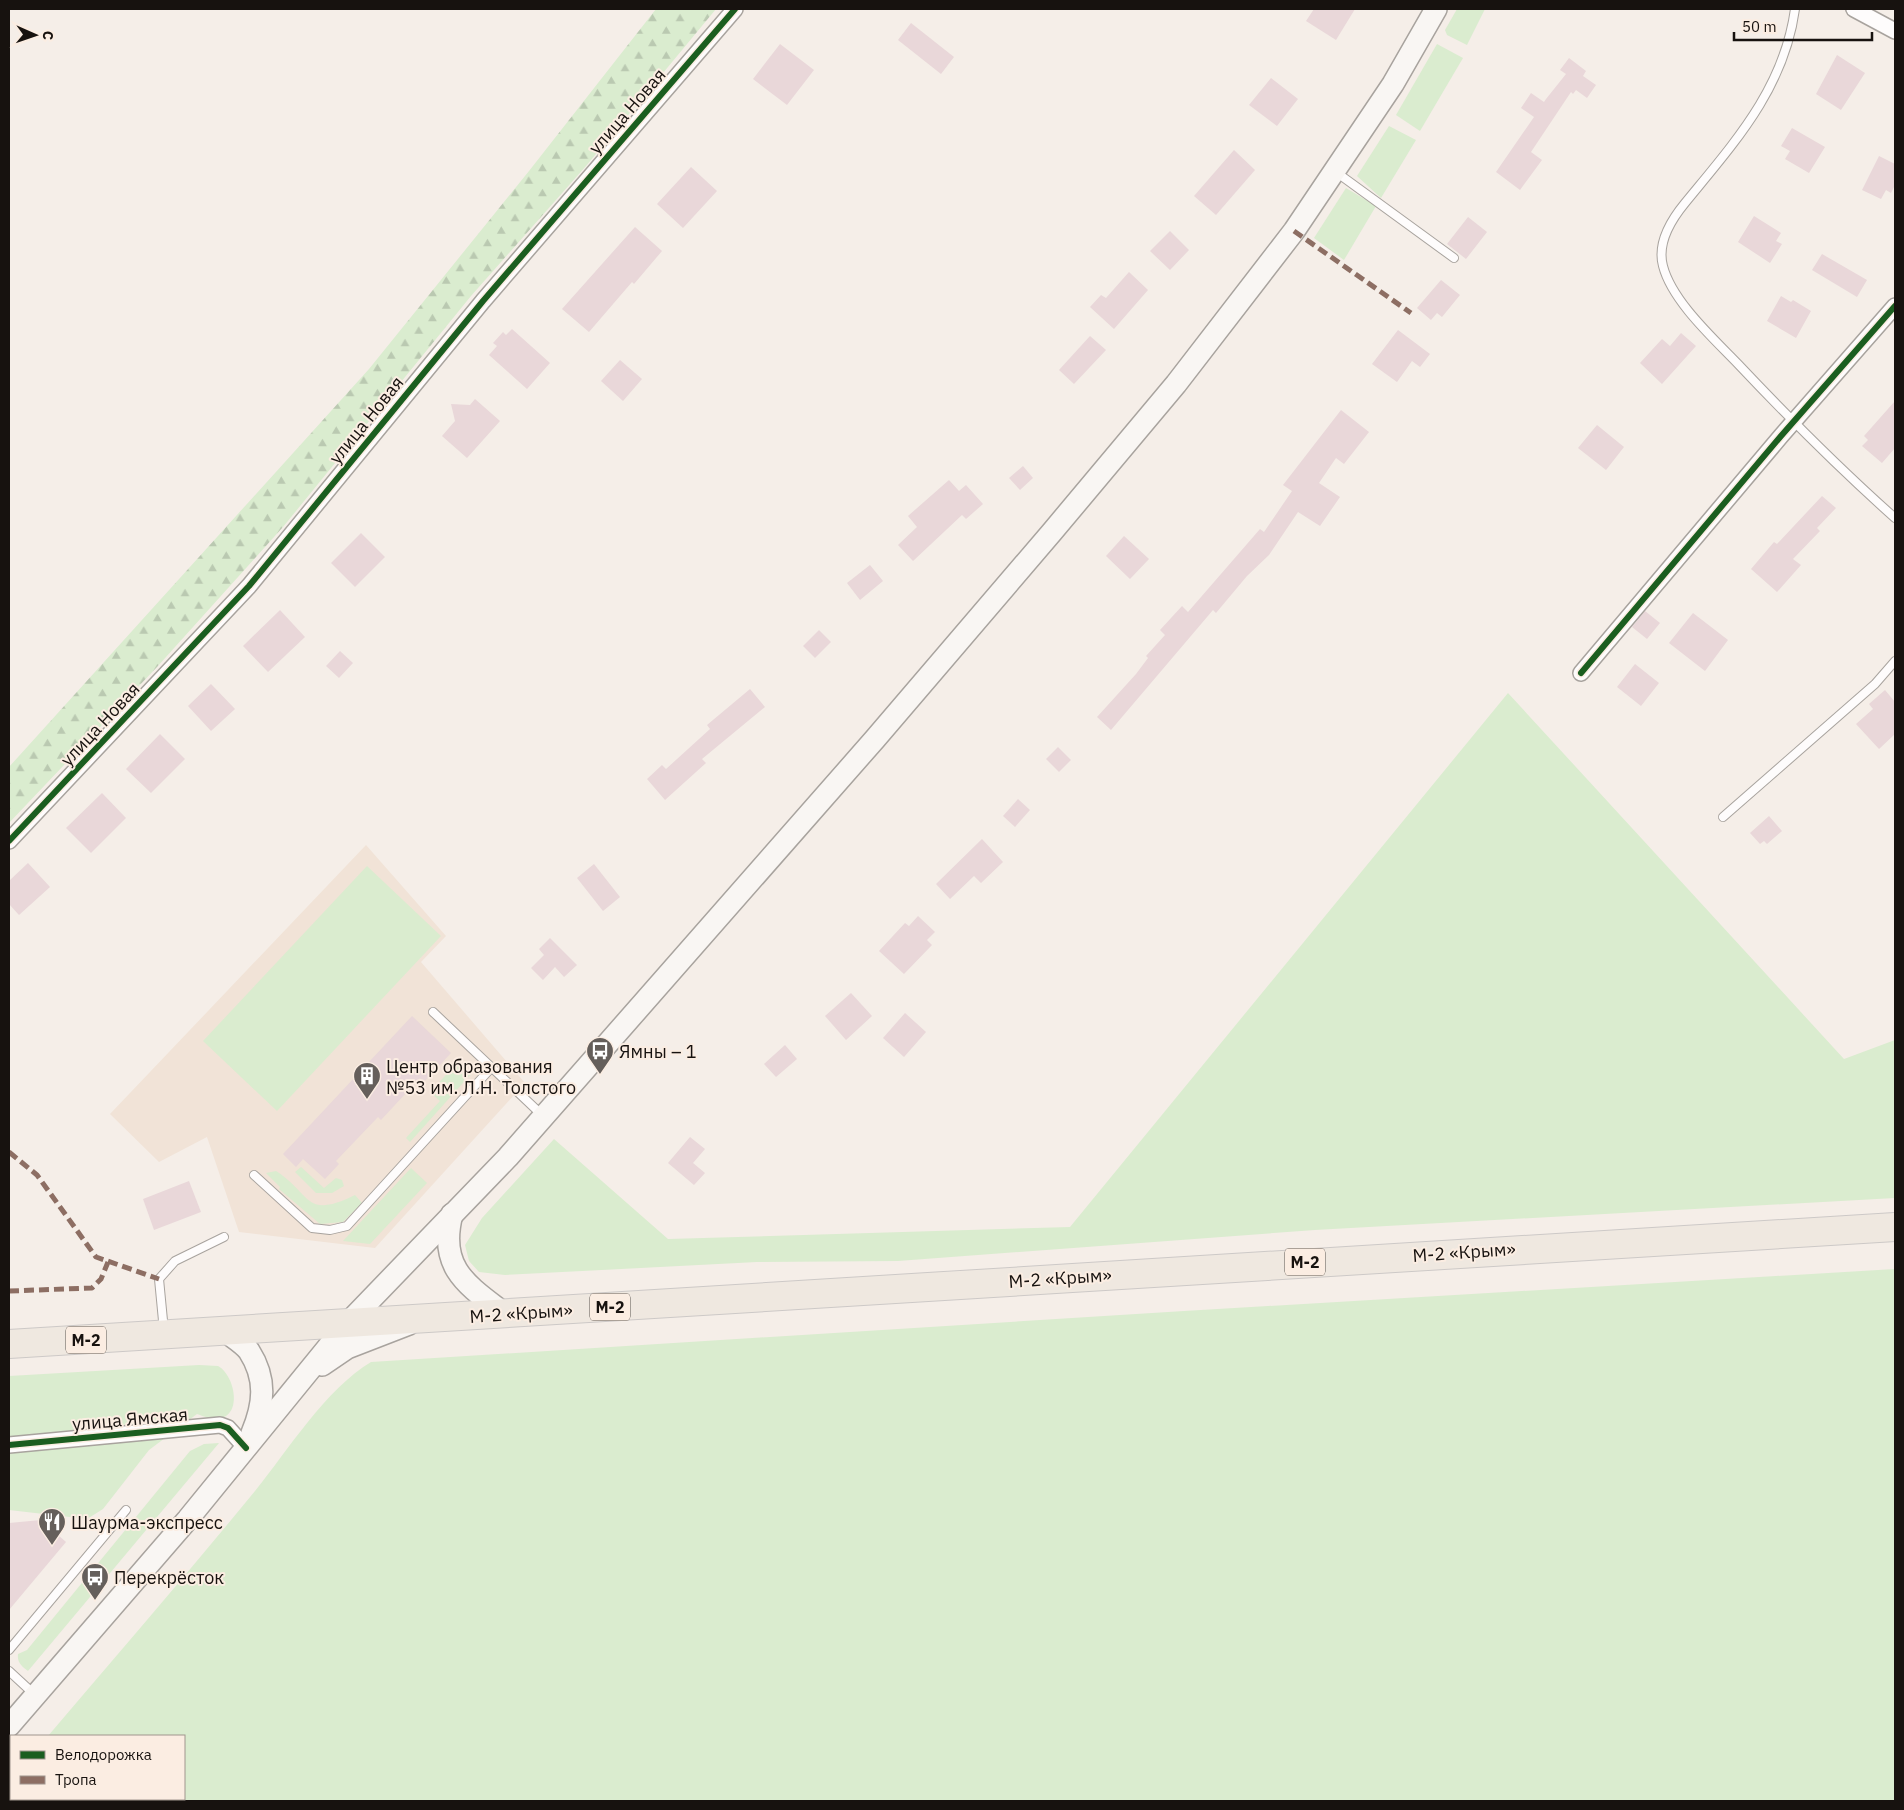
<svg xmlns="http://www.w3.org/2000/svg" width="1904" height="1810" font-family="'IBM Plex Sans',sans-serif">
  <defs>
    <pattern id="forest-firs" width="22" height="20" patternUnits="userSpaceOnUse" patternTransform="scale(1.25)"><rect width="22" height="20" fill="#daeccf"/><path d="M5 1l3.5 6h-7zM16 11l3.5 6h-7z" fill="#bac9b1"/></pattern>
  </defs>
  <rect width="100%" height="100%" fill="#f5eee8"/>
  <polygon fill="#f1e3d7" points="366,845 446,936 421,962 525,1083 375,1248 239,1232 207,1137 159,1162 110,1114"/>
  <g fill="#daeccf">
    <polygon points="1457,9 1485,9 1467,45 1447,35 1445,30"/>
    <polygon points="1437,44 1463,58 1420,131 1396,115"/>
    <polygon points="1389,126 1416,140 1381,198 1357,176"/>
    <polygon points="1346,188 1376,206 1344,260 1314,238"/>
    <polygon points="1508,693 1844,1059 1895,1040 1895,1198 1315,1230 898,1261 757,1262 505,1275 479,1272 469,1261 465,1245 482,1218 554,1139 668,1239 1070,1227"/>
    <polygon points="367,866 441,936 277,1111 203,1041"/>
    <polygon points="458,1062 471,1074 410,1142 406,1138 440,1101 430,1092"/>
    <polygon points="301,1167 324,1188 336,1178 342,1180 344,1186 332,1193 316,1193 295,1172"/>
    <polygon points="411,1168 427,1183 370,1244 343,1241"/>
    <path d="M276 1171C312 1194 304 1220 355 1195L362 1203 343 1222 320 1224 279 1189 280 1187 266 1173Z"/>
    <path d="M1895 1269V1801H9V1781L11 1779V1799H184V1736H48C117 1655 187 1574 255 1491 289 1449 325 1390 371 1362L1184 1311Z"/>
    <path d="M199 1365 218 1366C235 1375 244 1418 216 1419 210 1419 203 1416 197 1414L149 1450 103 1509 87 1519 9 1510V1376Z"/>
    <path d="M219 1443 28 1671C21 1666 17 1662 18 1654L27 1650 190 1451 204 1444Z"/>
  </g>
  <polygon fill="url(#forest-firs)" points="656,9 716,9 586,166 471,296 283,527 157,667 9,823 9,767 369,369 529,171"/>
  <g fill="#e9d7d9">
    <polygon points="1314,9 1355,9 1336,40 1306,21"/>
    <polygon points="911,23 954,57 941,74 898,40"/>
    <polygon points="780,44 814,70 787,105 753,79"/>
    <polygon points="1837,55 1865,73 1841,110 1816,94"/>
    <polygon points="1569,58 1586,71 1583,76 1596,85 1587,98 1576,90 1573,94 1571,92 1531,152 1542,160 1520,190 1496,172 1534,117 1521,108 1531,93 1544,102 1546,99 1566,74 1560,70"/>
    <polygon points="1271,78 1298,99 1277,126 1249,105"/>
    <polygon points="1792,128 1825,147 1809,173 1785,159 1790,151 1781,146"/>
    <polygon points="1234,150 1255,170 1216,215 1194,196"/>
    <polygon points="1879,156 1895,164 1895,185 1891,193 1886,190 1881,199 1862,190"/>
    <polygon points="691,167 717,191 683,228 657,204"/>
    <polygon points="1754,216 1781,233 1776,241 1782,244 1770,263 1738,242"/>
    <polygon points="1468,217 1487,232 1466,259 1447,244"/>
    <polygon points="635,227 662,251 634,284 632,282 589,332 562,309"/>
    <polygon points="1170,231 1189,250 1170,270 1150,251"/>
    <polygon points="1822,254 1867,280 1857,297 1812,270"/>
    <polygon points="1129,272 1148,290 1114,329 1090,307 1101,295 1106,298"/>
    <polygon points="1441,280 1460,295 1442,317 1437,313 1431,320 1417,308"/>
    <polygon points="1781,296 1791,302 1793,300 1811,311 1796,338 1767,321"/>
    <polygon points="512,329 550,363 527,389 489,355 497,346 493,343 503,332 506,335"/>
    <polygon points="1398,330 1430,354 1420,367 1412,361 1397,382 1372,364"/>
    <polygon points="1681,333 1696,346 1662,384 1640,363 1662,339 1670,346"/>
    <polygon points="1090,336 1106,350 1074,384 1059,370"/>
    <polygon points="620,360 642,379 623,401 601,381"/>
    <polygon points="475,399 500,421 467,458 442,436 455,421 451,404 470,405"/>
    <polygon points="1895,401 1895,448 1882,463 1862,446 1868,440 1864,436"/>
    <polygon points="1341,410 1369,432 1344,464 1336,458 1319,483 1340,497 1320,526 1298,512 1269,555 1247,576 1216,613 1213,610 1111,730 1097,717 1136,674 1148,658 1146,656 1165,635 1160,630 1182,606 1188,612 1260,529 1264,532 1292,491 1283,485"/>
    <polygon points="1597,425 1624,447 1606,470 1578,448"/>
    <polygon points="1023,466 1033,478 1020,490 1009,478"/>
    <polygon points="949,480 959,491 966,485 983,504 966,519 962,515 913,561 898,545 917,527 908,516"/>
    <polygon points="1822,496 1836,508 1817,528 1820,531 1793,559 1801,565 1777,592 1751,569 1774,542 1777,544"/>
    <polygon points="361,533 385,557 355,587 331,563"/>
    <polygon points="1124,536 1149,559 1130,579 1106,556"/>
    <polygon points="870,565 883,581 860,600 847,583"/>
    <polygon points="280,610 305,637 268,672 243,646"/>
    <polygon points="1645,611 1660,623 1647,639 1632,627"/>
    <polygon points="1693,613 1728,640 1705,671 1669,643"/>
    <polygon points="819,630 831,642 815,658 803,646"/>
    <polygon points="340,651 353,663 339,678 326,666"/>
    <polygon points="1635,664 1659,683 1641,706 1617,687"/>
    <polygon points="211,684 235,709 211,731 188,706"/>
    <polygon points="750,689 765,707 702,759 706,763 665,800 647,779 662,765 666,769 710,729 707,725"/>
    <polygon points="1885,690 1895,702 1895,734 1879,749 1856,724 1873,709 1869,704"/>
    <polygon points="160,734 185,759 151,793 126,769"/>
    <polygon points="1058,747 1071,760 1059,772 1046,759"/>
    <polygon points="102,793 126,818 91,853 66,828"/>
    <polygon points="1018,799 1030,810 1015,827 1003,816"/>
    <polygon points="1769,816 1782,831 1767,844 1764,841 1760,844 1750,833"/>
    <polygon points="982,839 1003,862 981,883 974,876 950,899 936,884"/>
    <polygon points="28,863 50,887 19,915 9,904 9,881"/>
    <polygon points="594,864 620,897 603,911 577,878"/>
    <polygon points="918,916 935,932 927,940 932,945 904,974 879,951 905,923 909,926"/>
    <polygon points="550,938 577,965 564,977 555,967 543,980 531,968 544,955 539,949"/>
    <polygon points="851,993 872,1016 846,1040 825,1016"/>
    <polygon points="905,1013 926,1032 904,1057 883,1038"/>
    <polygon points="412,1016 451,1053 423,1083 420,1078 381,1120 378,1117 336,1161 339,1164 325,1179 303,1159 296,1167 283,1154"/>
    <polygon points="785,1045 797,1059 776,1077 764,1064"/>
    <polygon points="690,1137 705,1149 693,1163 705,1173 694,1185 668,1163"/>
    <polygon points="189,1181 201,1212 154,1230 143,1199"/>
    <polygon points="41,1520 66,1542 9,1610 9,1523"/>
  </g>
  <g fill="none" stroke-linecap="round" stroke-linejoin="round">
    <defs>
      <g id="lane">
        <path d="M1795 9C1784 89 1734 143 1685 203 1671 220 1657 244 1663 266 1672 301 1713 338 1738 364 1789 418 1840 469 1895 518"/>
        <polyline points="1336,172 1454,258"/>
        <polyline points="1723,817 1875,684 1895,661"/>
        <polyline points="433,1012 542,1115"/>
        <polyline points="254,1175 312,1228 330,1230 347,1226 492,1067"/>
        <polyline points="164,1331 159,1279 175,1261 224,1237"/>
        <polyline points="9,1650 126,1510"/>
        <polyline points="9,1671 35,1695"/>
      </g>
      <g id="street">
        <polyline points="1854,9 1895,31"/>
        <polyline points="1581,673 1781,436 1895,306"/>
        <polyline points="9,841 249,586 483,301 735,9"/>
        <polyline points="9,1445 220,1425 228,1428 246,1448"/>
      </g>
      <g id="secondary">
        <path d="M452 1214C438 1268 467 1285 505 1314"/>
        <path d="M225 1331C232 1337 243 1343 249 1351 267 1379 264 1404 252 1433"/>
        <polyline points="322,1365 347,1348 409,1324"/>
        <polyline points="9,1726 188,1519 347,1324 508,1157 875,739 1052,532 1176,384 1294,231 1393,84 1436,9"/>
      </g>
      <polyline id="highway" points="9,1344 1895,1227"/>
    </defs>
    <use href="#lane" stroke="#a8a39e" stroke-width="10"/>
    <use href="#street" stroke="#a8a39e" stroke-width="18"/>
    <use href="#secondary" stroke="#a8a39e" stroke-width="24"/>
    <use href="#highway" stroke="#cdc9c7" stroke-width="30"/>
    <use href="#lane" stroke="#fefcfc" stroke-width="8"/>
    <use href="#street" stroke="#fefcfc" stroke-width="15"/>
    <use href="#secondary" stroke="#f9f6f3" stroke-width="21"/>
    <use href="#highway" stroke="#efe8e0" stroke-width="28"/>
    <g stroke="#8d6e63" stroke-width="5" stroke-dasharray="10 5" stroke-linecap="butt">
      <polyline points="1294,231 1411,313"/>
      <polyline points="9,1152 37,1175 96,1257 159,1279"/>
      <polyline points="9,1291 92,1288 101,1279 108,1262"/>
    </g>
    <defs>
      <g id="cycleway">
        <polyline points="1581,673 1781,436 1895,306"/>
        <polyline points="9,841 249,586 483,301 735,9"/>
        <polyline points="9,1445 220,1425 228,1428 246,1448"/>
      </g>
    </defs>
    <use href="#cycleway" stroke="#fbede2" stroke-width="9"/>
    <use href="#cycleway" stroke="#1b5e20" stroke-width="6"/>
  </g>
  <defs>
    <symbol id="bus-pin" viewBox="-11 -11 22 30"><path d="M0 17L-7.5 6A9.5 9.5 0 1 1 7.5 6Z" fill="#655f5b" stroke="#fbede2"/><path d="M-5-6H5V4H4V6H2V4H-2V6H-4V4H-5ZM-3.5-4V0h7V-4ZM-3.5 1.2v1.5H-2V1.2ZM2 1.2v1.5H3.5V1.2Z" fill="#fff"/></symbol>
    <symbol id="building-pin" viewBox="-11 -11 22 30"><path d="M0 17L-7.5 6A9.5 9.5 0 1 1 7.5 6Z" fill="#655f5b" stroke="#fbede2"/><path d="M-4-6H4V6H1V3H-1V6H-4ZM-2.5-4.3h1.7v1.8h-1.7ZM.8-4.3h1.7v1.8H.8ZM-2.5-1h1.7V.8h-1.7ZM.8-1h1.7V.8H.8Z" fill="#fff"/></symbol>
    <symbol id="restaurant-pin" viewBox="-11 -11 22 30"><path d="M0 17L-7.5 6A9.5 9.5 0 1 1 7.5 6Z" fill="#655f5b" stroke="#fbede2"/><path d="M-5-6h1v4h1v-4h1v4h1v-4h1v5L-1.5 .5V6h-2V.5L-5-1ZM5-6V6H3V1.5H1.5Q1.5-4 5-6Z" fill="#fff"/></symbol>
  </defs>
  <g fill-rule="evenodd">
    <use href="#bus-pin" x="584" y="1035" width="32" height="43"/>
    <use href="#building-pin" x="351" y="1060" width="32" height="43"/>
    <use href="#restaurant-pin" x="36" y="1506" width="32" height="43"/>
    <use href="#bus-pin" x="79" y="1561" width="32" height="43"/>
  </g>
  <g text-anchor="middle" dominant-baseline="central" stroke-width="4" stroke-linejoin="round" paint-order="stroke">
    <g fill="#fbede2" stroke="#5b544e" stroke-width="1">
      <rect x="1285" y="1248.5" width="40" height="27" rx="4"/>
      <rect x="590" y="1293.5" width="40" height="27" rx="4"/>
      <rect x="66" y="1326.5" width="40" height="27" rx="4"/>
    </g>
    <g font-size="16" font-weight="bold" fill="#17120f">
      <text x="1305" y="1262">М-2</text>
      <text x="610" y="1307">М-2</text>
      <text x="86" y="1340">М-2</text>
    </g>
    <g font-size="18" fill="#17120f" stroke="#fbede2">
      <text transform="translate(627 111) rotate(-49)">улица Новая</text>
      <text transform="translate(366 420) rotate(-51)">улица Новая</text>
      <text transform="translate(100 724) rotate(-47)">улица Новая</text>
      <text transform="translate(1464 1252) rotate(-4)">М-2 «Крым»</text>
      <text transform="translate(1060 1278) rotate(-4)">М-2 «Крым»</text>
      <text transform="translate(521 1313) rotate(-4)">М-2 «Крым»</text>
      <text transform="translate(130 1419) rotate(-5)">улица Ямская</text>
    </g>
    <g font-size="18" fill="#17120f" stroke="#fbede2" text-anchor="start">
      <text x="619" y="1051">Ямны – 1</text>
      <text x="386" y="1066">Центр образования<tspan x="386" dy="21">№53 им. Л.Н. Толстого</tspan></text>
      <text x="71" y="1522">Шаурма-экспресс</text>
      <text x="114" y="1577">Перекрёсток</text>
    </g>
  </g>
  <rect width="1904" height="1810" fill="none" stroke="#17120f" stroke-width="20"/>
  <rect x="10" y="1735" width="175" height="65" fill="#fbede2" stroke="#a0958e"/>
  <rect x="20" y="1751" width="25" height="8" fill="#1b5e20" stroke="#a0958e"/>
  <text x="55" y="1760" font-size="15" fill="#17120f">Велодорожка</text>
  <rect x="20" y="1776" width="25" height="8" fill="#8d6e63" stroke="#a0958e"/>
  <text x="55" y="1785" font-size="15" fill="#17120f">Тропа</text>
  <g transform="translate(35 35) rotate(92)" stroke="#fbede2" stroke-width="4" paint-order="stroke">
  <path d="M0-4L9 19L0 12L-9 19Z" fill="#17120f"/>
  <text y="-8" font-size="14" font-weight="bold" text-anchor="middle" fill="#17120f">С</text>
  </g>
  <path d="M1734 32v8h138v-8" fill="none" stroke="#17120f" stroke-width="2.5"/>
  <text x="1742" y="32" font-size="15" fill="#17120f" stroke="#fbede2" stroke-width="4" paint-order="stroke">50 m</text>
</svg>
